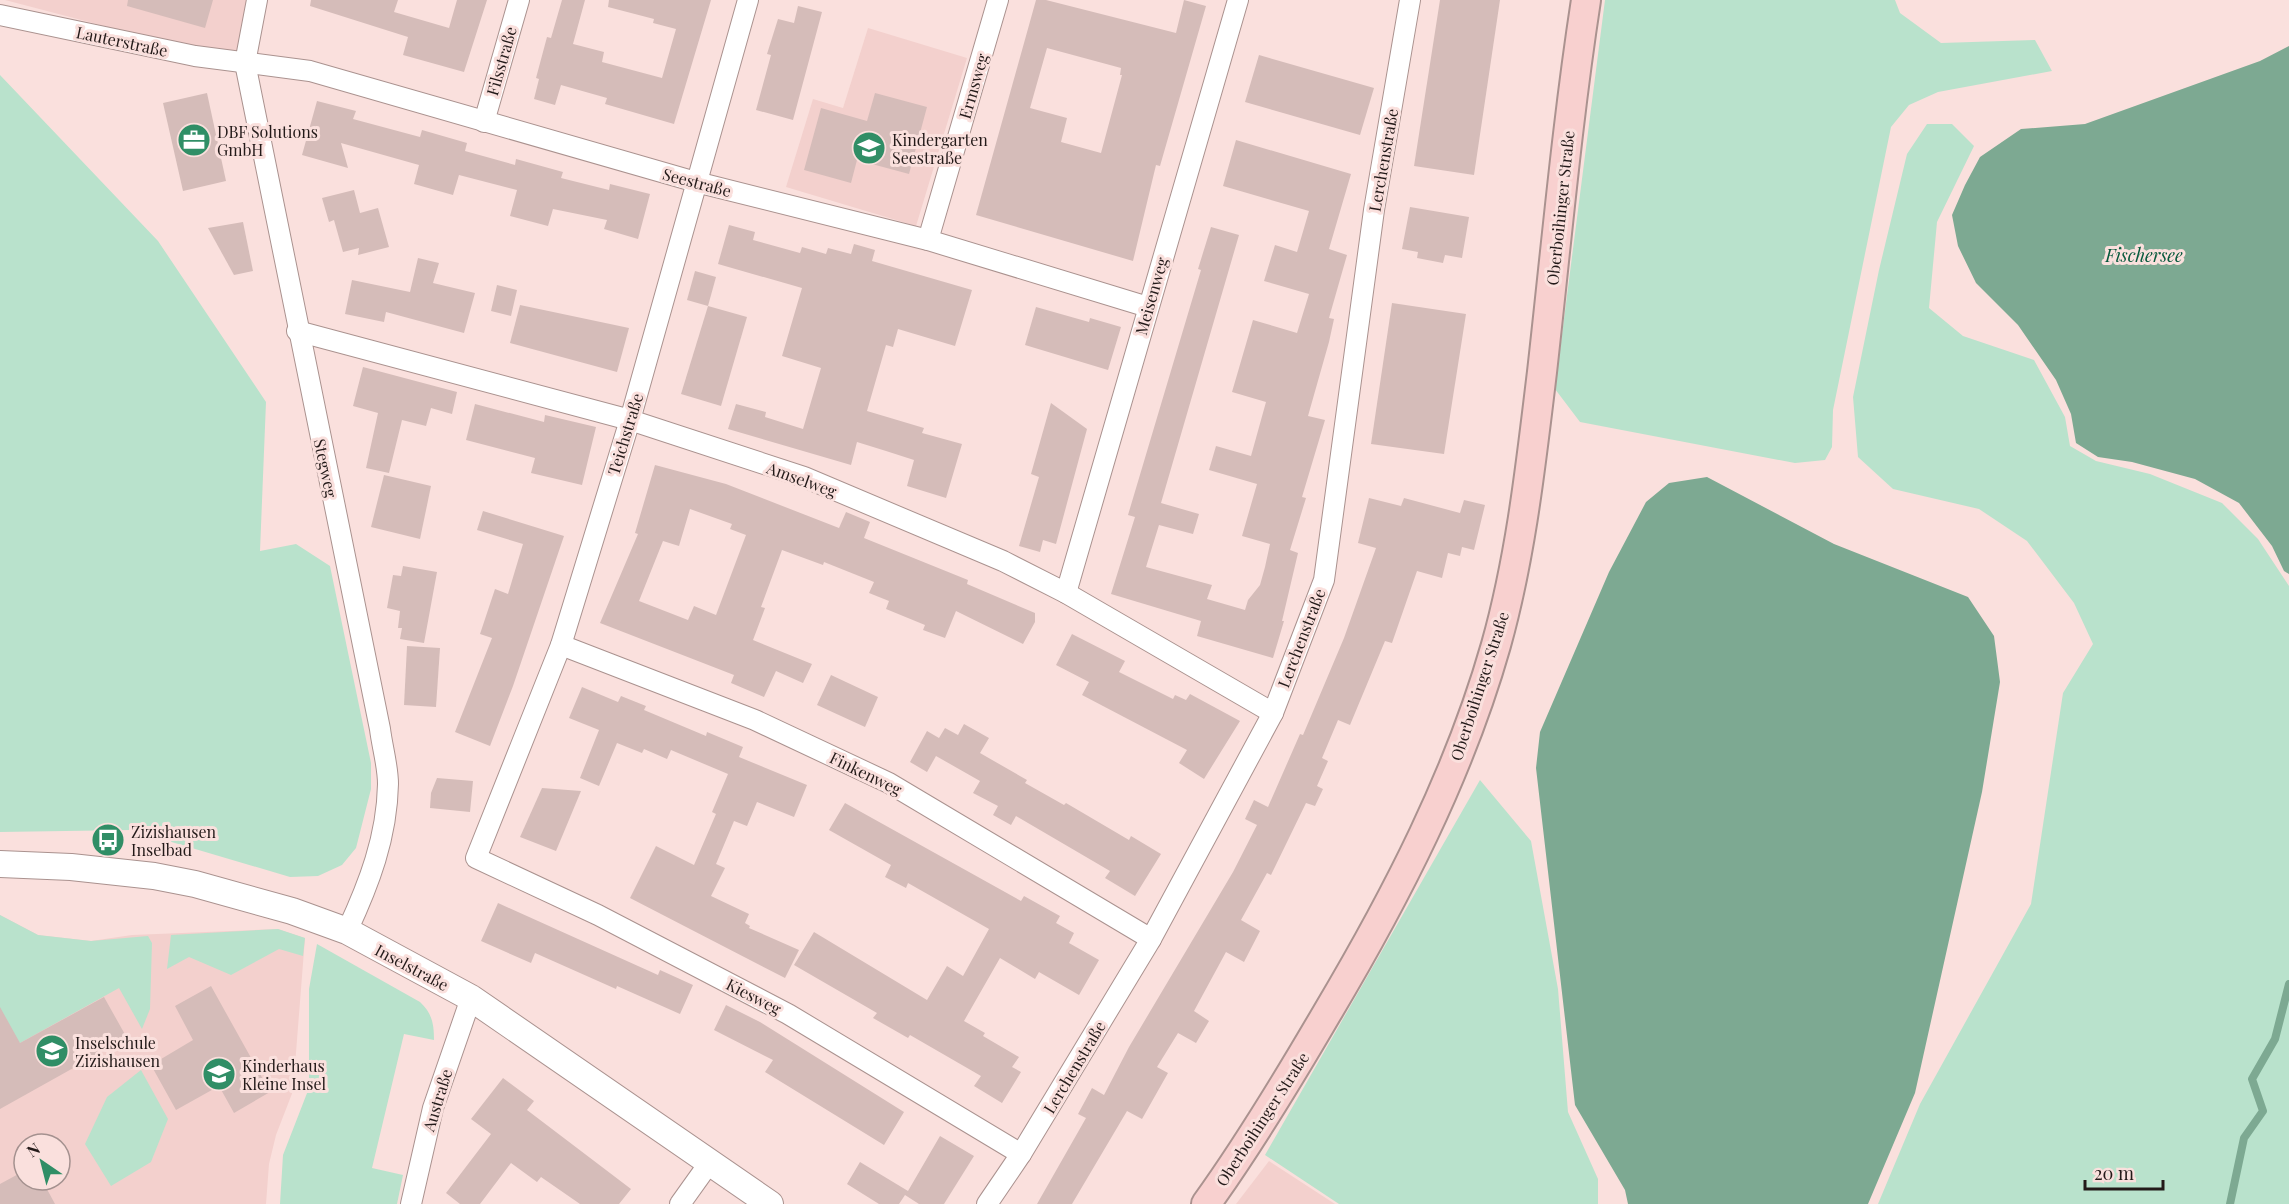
<svg xmlns="http://www.w3.org/2000/svg" width="2289" height="1204" font-family="'Playfair Display',serif">
  <rect width="100%" height="100%" fill="#fae0dd"/>
  <g fill="#f3d0cd" fill-rule="evenodd">
    <polygon points="5,0 255,0 238,61"/>
    <polygon points="868,28 967,58 916,226 786,187 813,99 843,108"/>
    <path d="M0 915 38 935 91 941 132 935 278 929 305 938 293 1091 276 1135 269 1164 266 1204H0ZM24 1144H60V1180H24Z"/>
    <polygon points="1269,1161 1335,1204 1236,1204"/>
  </g>
  <g fill="#b9e2cc">
    <polygon points="1605,0 1895,0 1900,13 1941,43 2035,40 2052,71 1938,92 1909,105 1891,127 1833,410 1832,447 1825,460 1795,463 1580,422 1555,389"/>
    <polygon points="0,75 158,241 266,402 260,551 296,544 330,566 371,763 371,789 356,848 342,865 318,876 290,877 131,830 0,832"/>
    <polygon points="1927,124 1952,124 1974,146 1937,222 1929,308 1963,336 2034,360 2065,417 2070,446 2096,461 2150,474 2222,503 2258,539 2289,586 2289,1204 1878,1204 1920,1104 2031,904 2063,693 2093,644 2074,603 2027,541 1979,509 1893,489 1858,457 1853,397 1879,270 1907,154"/>
    <polygon points="1480,780 1531,841 1558,989 1568,1112 1598,1179 1598,1204 1339,1204 1265,1155"/>
    <polygon points="0,915 38,935 91,941 148,936 152,943 150,1009 142,1029 119,988 20,1043 0,1025"/>
    <polygon points="278,929 305,938 303,956 279,949 231,975 189,957 167,969 171,935"/>
    <path d="M317 944 420 1002C432 1013 434 1024 434 1040L404 1034 372 1168 403 1175 397 1204H280L283 1155 309 1088V989Z"/>
    <polygon points="141,1070 168,1119 151,1162 111,1186 85,1144 107,1097"/>
  </g>
  <g fill="#7da992">
    <polygon points="2289,46 2289,574 2284,571 2272,546 2239,503 2195,479 2132,462 2098,457 2076,443 2071,414 2056,380 2018,325 1976,283 1958,246 1952,215 1965,185 1980,157 2021,129 2085,124 2260,61"/>
    <polygon points="1707,477 1834,544 1968,597 1994,636 2000,682 1982,792 1915,1093 1868,1204 1628,1204 1625,1190 1575,1105 1536,768 1540,732 1609,572 1646,502 1669,483"/>
  </g>
  <g fill="none" stroke-linecap="round" stroke-linejoin="round">
    <polyline stroke="#7da992" stroke-width="8" points="2230,1204 2244,1138 2263,1111 2252,1079 2275,1039 2289,984"/>
  </g>
  <g fill="#d5bcb9" fill-rule="evenodd">
    <polygon points="128,0 213,0 205,28 127,6"/>
    <polygon points="311,0 398,0 394,12 449,28 457,0 487,0 464,72 403,55 408,37 310,6"/>
    <polygon points="562,0 585,0 573,44 604,52 602,62 662,78 676,29 653,23 654,19 608,7 609,0 711,0 674,124 605,104 607,98 561,85 555,105 534,99 539,79 536,78 547,37 551,38"/>
    <path d="M1036 0H1046L1176 33 1184 0 1206 6 1160 166 1156 165 1133 261 976 215ZM1047 48 1121 68 1120 75H1122L1101 153 1061 142 1067 118 1030 108Z"/>
    <polygon points="1440,0 1500,0 1474,175 1414,166"/>
    <polygon points="798,6 822,12 793,120 756,110 771,55 767,54 778,19 794,23"/>
    <polygon points="1259,55 1374,88 1360,135 1245,102"/>
    <polygon points="207,93 226,181 183,191 163,103"/>
    <polygon points="875,93 927,107 909,174 857,160 851,183 804,170 821,108 867,121"/>
    <polygon points="317,101 356,111 353,119 420,137 422,130 467,143 465,151 515,165 516,159 563,172 561,178 609,190 610,184 650,194 638,239 604,229 607,220 553,209 548,226 510,216 517,190 459,175 453,195 414,184 419,165 341,143 348,168 302,155"/>
    <polygon points="1236,140 1351,174 1329,249 1347,255 1329,318 1334,319 1329,342 1308,416 1325,420 1302,497 1306,498 1290,550 1298,553 1282,621 1284,621 1273,658 1197,636 1201,621 1111,594 1135,517 1128,515 1201,270 1198,269 1211,227 1239,235 1161,503 1199,514 1193,534 1159,525 1146,567 1212,585 1207,599 1245,610 1248,600 1260,585 1265,567 1270,544 1242,536 1257,484 1209,470 1216,446 1251,456 1266,402 1232,392 1253,320 1297,333 1309,294 1264,281 1275,245 1297,252 1309,211 1223,186"/>
    <polygon points="354,190 360,213 378,208 389,247 358,255 359,248 343,252 334,220 329,222 322,198"/>
    <polygon points="1410,207 1469,217 1462,258 1445,255 1443,263 1417,258 1418,252 1402,249"/>
    <polygon points="243,222 253,271 234,275 208,228"/>
    <polygon points="729,225 755,232 753,240 800,253 802,247 826,254 828,248 851,254 854,244 875,250 872,261 972,290 955,346 898,329 893,347 886,345 867,411 924,428 922,433 962,444 946,498 907,486 914,460 886,451 857,442 851,465 728,429 736,404 766,412 765,417 803,429 821,368 782,356 802,288 718,264"/>
    <polygon points="418,258 439,263 433,283 475,293 464,333 386,312 384,322 345,314 352,280 410,292"/>
    <polygon points="695,271 716,277 708,306 687,300"/>
    <polygon points="497,285 517,290 511,316 491,311"/>
    <polygon points="1392,303 1466,314 1444,454 1371,444"/>
    <polygon points="520,305 629,328 617,372 510,343"/>
    <polygon points="708,306 747,317 721,406 681,394"/>
    <polygon points="1036,307 1089,322 1090,318 1121,327 1108,370 1025,345"/>
    <polygon points="363,367 457,392 452,414 431,408 426,426 402,420 389,473 366,468 378,413 353,406"/>
    <polygon points="1051,403 1087,429 1056,544 1043,540 1040,552 1019,546 1039,477 1031,474"/>
    <polygon points="475,404 544,422 545,415 596,427 582,485 531,473 535,458 466,440"/>
    <path d="M655 465 726 484 839 528 846 512 870 522 864 538 968 580 967 584 1035 613V622L1023 644 956 611 945 638 923 630 925 625 886 609 889 601 869 593 874 582 824 562 823 565 782 550 761 607 765 608 753 640 812 664 803 683 776 671 764 697 731 683 734 675 600 623 638 534 635 533ZM690 509 732 524 730 529 746 535 716 615 694 606 688 620 639 601 663 541 679 546Z"/>
    <polygon points="384,475 431,486 420,539 371,527"/>
    <polygon points="1369,498 1401,506 1404,498 1460,513 1464,500 1485,505 1474,550 1462,547 1460,556 1448,553 1442,578 1417,571 1392,643 1385,641 1350,725 1338,720 1322,758 1328,761 1317,786 1323,789 1315,806 1306,803 1271,875 1267,873 1241,920 1260,931 1244,962 1226,952 1194,1011 1209,1021 1196,1043 1178,1033 1157,1067 1168,1073 1142,1119 1127,1111 1072,1204 1037,1204 1086,1118 1078,1114 1092,1088 1104,1095 1129,1047 1233,872 1257,825 1245,819 1254,800 1268,807 1300,734 1303,735 1344,638 1376,548 1358,543"/>
    <polygon points="483,511 564,536 513,686 490,746 455,732 492,638 480,634 495,589 508,594 523,544 477,530"/>
    <polygon points="403,566 437,572 424,643 400,639 402,628 398,628 400,611 387,608 393,575 401,576"/>
    <polygon points="1072,634 1125,661 1119,672 1173,699 1175,695 1186,700 1190,694 1240,721 1204,779 1179,763 1187,750 1082,695 1089,682 1056,665"/>
    <polygon points="407,646 440,648 436,707 404,705"/>
    <polygon points="831,675 878,697 865,727 817,705"/>
    <polygon points="582,687 618,702 621,696 646,706 644,710 706,736 707,732 743,747 739,757 807,785 794,817 757,802 747,826 734,821 716,864 725,868 711,896 749,914 745,923 750,926 749,928 799,950 785,978 630,898 656,846 694,865 716,814 712,812 728,774 671,750 667,759 644,749 642,753 617,743 599,786 580,778 599,730 569,718"/>
    <polygon points="964,724 989,738 980,753 1027,780 1025,783 1064,805 1066,803 1129,840 1131,836 1161,854 1135,896 1105,878 1110,871 1016,816 1011,825 993,815 998,806 973,793 980,781 936,756 927,772 910,762 927,731 939,738 945,728 958,735"/>
    <polygon points="437,778 473,781 470,812 430,808 431,793"/>
    <polygon points="542,788 581,791 556,851 520,837"/>
    <polygon points="845,803 1021,901 1024,896 1060,916 1056,923 1074,933 1069,943 1099,960 1079,995 1039,972 1035,979 1000,958 964,1021 985,1033 983,1036 1019,1057 1012,1067 1021,1072 1002,1103 974,1086 981,1076 910,1035 908,1038 873,1018 877,1013 794,965 814,932 927,1000 947,966 963,976 989,929 908,883 906,888 885,877 891,865 829,830"/>
    <polygon points="498,903 658,975 660,970 693,985 680,1014 617,986 616,989 535,953 531,963 481,941"/>
    <polygon points="211,986 270,1092 234,1113 219,1086 176,1110 151,1065 193,1040 175,1006"/>
    <polygon points="104,997 127,1038 0,1109 0,1007 20,1043"/>
    <polygon points="726,1005 760,1022 904,1112 884,1145 765,1072 773,1060 714,1030"/>
    <polygon points="503,1078 534,1101 527,1110 631,1189 619,1204 580,1204 541,1177 537,1182 511,1163 480,1204 460,1204 446,1193 491,1134 471,1119"/>
    <polygon points="940,1136 974,1156 944,1204 919,1204 905,1195 899,1204 879,1204 847,1184 860,1162 908,1191"/>
    <polygon points="24,1171 24,1180 42,1180 55,1204 0,1204 0,1184"/>
  </g>
  <g fill="none" stroke-linecap="round" stroke-linejoin="round">
    <defs>
      <g id="minor">
        <path d="M257 0 245 63 380 729C382 746 388 766 388 784 387 837 369 884 347 931"/>
        <polyline points="748,0 630,420 561,645 476,858 598,915 788,1014 1021,1154"/>
        <polyline points="0,15 195,56 310,71 696,182 928,240 1148,307"/>
        <polyline points="484,122 519,0"/>
        <polyline points="928,240 998,0"/>
        <polyline points="297,331 630,420 804,477 1003,561 1066,593 1273,713"/>
        <polyline points="1066,593 1238,0"/>
        <polyline points="561,645 755,720 889,783 1151,939"/>
        <polyline points="411,1204 433,1108 471,998"/>
        <polyline points="680,1204 710,1162"/>
        <polyline points="987,1204 1021,1154 1151,939 1273,713 1324,580 1374,210 1410,0"/>
      </g>
      <polyline id="tertiary" points="0,864 71,867 154,876 195,884 292,911 347,931 471,998 770,1204"/>
      <path id="secondary" d="M1206 1204C1250 1143 1289 1078 1327 1013 1396 897 1459 775 1496 645 1521 556 1531 463 1542 372 1556 248 1567 123 1586 0"/>
    </defs>
    <use href="#minor" stroke="#aa928f" stroke-width="22"/>
    <use href="#tertiary" stroke="#aa928f" stroke-width="28"/>
    <use href="#secondary" stroke="#aa928f" stroke-width="32"/>
    <use href="#minor" stroke="#fff" stroke-width="20"/>
    <use href="#tertiary" stroke="#fff" stroke-width="26"/>
    <use href="#secondary" stroke="#f8d0cf" stroke-width="28"/>
  </g>
  <defs>
    <symbol id="office-disc" viewBox="-11 -11 22 22"><circle r="9.5" fill="#308e66" stroke="#fae0dd"/><path d="M-6-3h4V-5.5h4V-3h4V5H-6ZM-1-4.5V-3h2v-1.5ZM-6 0V1H6V0Z" fill="#fff"/></symbol>
    <symbol id="school-disc" viewBox="-11 -11 22 22"><circle r="9.5" fill="#308e66" stroke="#fae0dd"/><path d="M0-5L7-2L0 1L-7-2ZM-4 1L0 2.5L4 1V4Q0 6-4 4Z" fill="#fff"/></symbol>
    <symbol id="bus-disc" viewBox="-11 -11 22 22"><circle r="9.5" fill="#308e66" stroke="#fae0dd"/><path d="M-5-6H5V4H4V6H2V4H-2V6H-4V4H-5ZM-3.5-4V0h7V-4ZM-3.5 1.2v1.5H-2V1.2ZM2 1.2v1.5H3.5V1.2Z" fill="#fff"/></symbol>
  </defs>
  <g fill-rule="evenodd">
    <use href="#office-disc" x="175" y="121" width="38" height="38"/>
    <use href="#school-disc" x="850" y="129" width="38" height="38"/>
    <use href="#bus-disc" x="89" y="821" width="38" height="38"/>
    <use href="#school-disc" x="33" y="1032" width="38" height="38"/>
    <use href="#school-disc" x="200" y="1055" width="38" height="38"/>
  </g>
  <g text-anchor="middle" dominant-baseline="central" stroke-width="6" stroke-linejoin="round" paint-order="stroke">
    <g font-size="16" fill="#231a19" stroke="#fae0dd">
      <text transform="translate(122 41) rotate(12)">Lauterstraße</text>
      <text transform="translate(501 61) rotate(-74)">Filsstraße</text>
      <text transform="translate(973 86) rotate(-74)">Ermsweg</text>
      <text transform="translate(1383 160) rotate(-80)">Lerchenstraße</text>
      <text transform="translate(697 182) rotate(15)">Seestraße</text>
      <text transform="translate(1560 208) rotate(-84)">Oberboihinger Straße</text>
      <text transform="translate(1151 296) rotate(-74)">Meisenweg</text>
      <text transform="translate(625 434) rotate(-73)">Teichstraße</text>
      <text transform="translate(326 468) rotate(78)">Stegweg</text>
      <text transform="translate(802 479) rotate(20)">Amselweg</text>
      <text transform="translate(1301 638) rotate(-69)">Lerchenstraße</text>
      <text transform="translate(1479 686) rotate(-72)">Oberboihinger Straße</text>
      <text transform="translate(866 773) rotate(26)">Finkenweg</text>
      <text transform="translate(412 967) rotate(28)">Inselstraße</text>
      <text transform="translate(754 996) rotate(27)">Kiesweg</text>
      <text transform="translate(1074 1067) rotate(-59)">Lerchenstraße</text>
      <text transform="translate(437 1100) rotate(-73)">Austraße</text>
      <text transform="translate(1262 1119) rotate(-57)">Oberboihinger Straße</text>
    </g>
    <g font-size="16" fill="#231a19" stroke="#fae0dd" text-anchor="start">
      <text x="217" y="131">DBF Solutions<tspan x="217" dy="18">GmbH</tspan></text>
      <text x="892" y="139">Kindergarten<tspan x="892" dy="18">Seestraße</tspan></text>
      <text x="131" y="831">Zizishausen<tspan x="131" dy="18">Inselbad</tspan></text>
      <text x="75" y="1042">Inselschule<tspan x="75" dy="18">Zizishausen</tspan></text>
      <text x="242" y="1065">Kinderhaus<tspan x="242" dy="18">Kleine Insel</tspan></text>
    </g>
    <g font-size="18" font-style="italic" fill="#07593c" stroke="#fae0dd">
      <text x="2144" y="255">Fischersee</text>
    </g>
  </g>
  <g transform="translate(42 1162) rotate(325)"><circle r="28" fill="#fae0dd" stroke="#a4918f" stroke-width="1.5"/>
  <path d="M0-4.5L10 22L0 15L-10 22Z" fill="#308e66"/>
  <text y="-9" font-size="16" font-weight="bold" text-anchor="middle" fill="#231a19">N</text>
  </g>
  <path d="M2085 1180v9h78v-9" fill="none" stroke="#231a19" stroke-width="3"/>
  <text x="2094" y="1180" font-size="18" fill="#231a19" stroke="#fae0dd" stroke-width="4.5" paint-order="stroke">20 m</text>
</svg>
